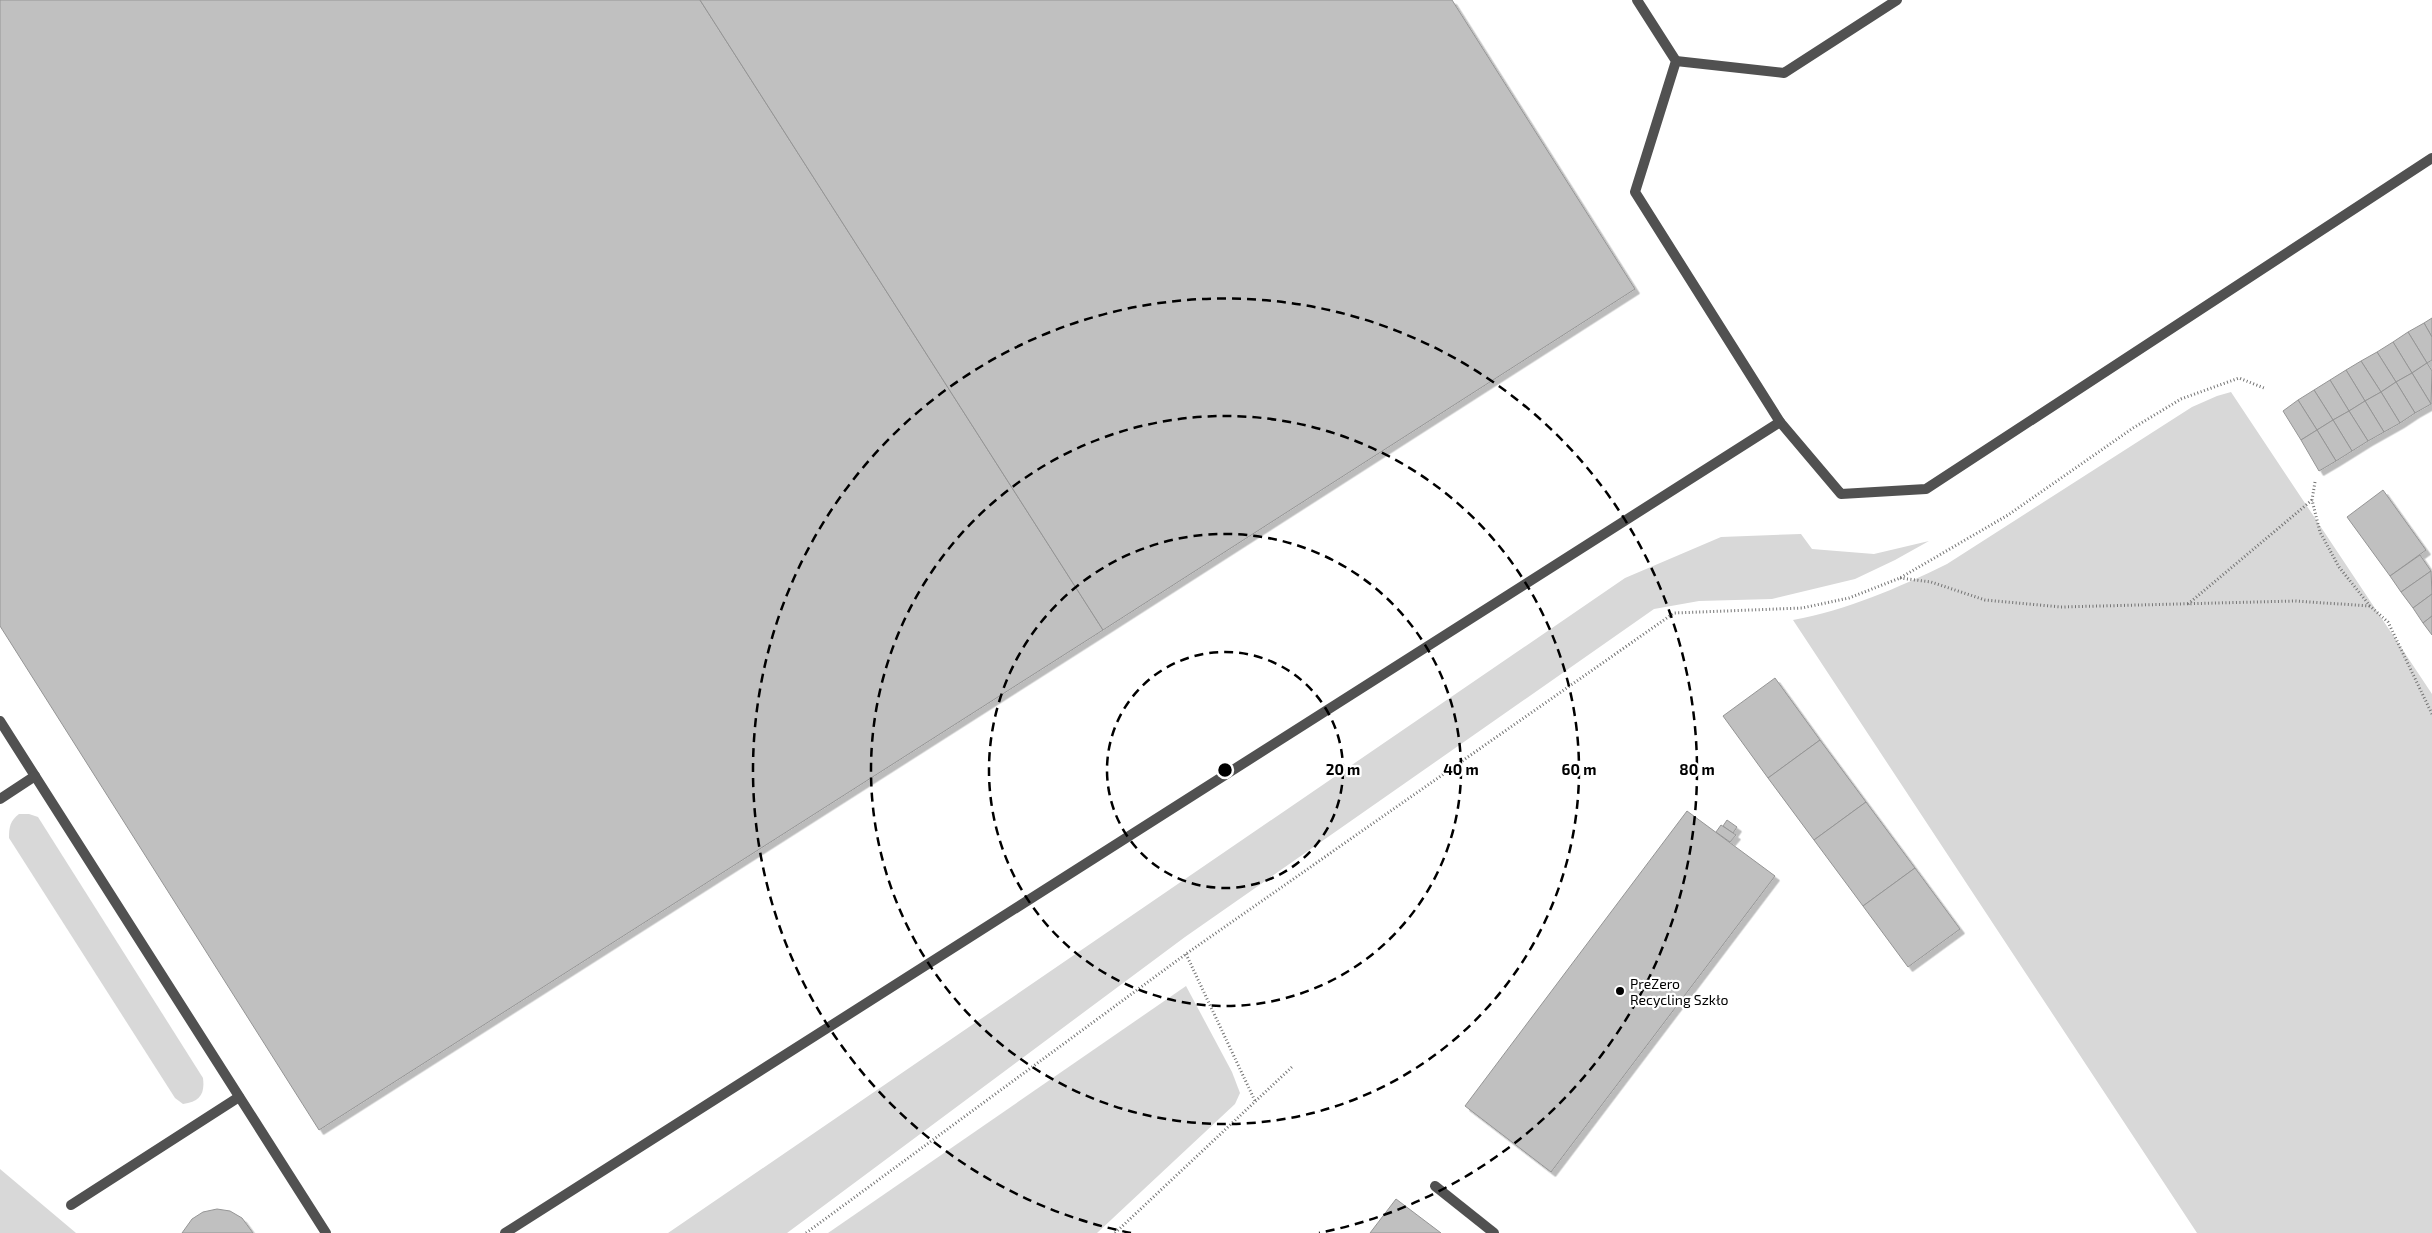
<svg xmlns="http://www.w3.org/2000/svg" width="2432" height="1233" font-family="'Exo 2',sans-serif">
  <defs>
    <filter id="shadow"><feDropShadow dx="4.5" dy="4.5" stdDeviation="0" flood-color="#0004"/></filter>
  </defs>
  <rect width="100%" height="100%" fill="#fff"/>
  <g fill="#d8d8d8">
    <path d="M2231 392 2432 694V1233H2197L1793 620C1847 610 1898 588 1947 564L2192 407 2217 396Z"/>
    <polygon points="1801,534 1812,549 1874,554 1929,541 1895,560 1855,579 1772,599 1699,601 1654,609 1185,937 787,1233 668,1233 1625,578 1721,537"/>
    <path d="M19 814H29L38 817 203 1078C205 1094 200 1102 183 1104L175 1098 9 838C9 827 10 821 19 814Z"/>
    <polygon points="1186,986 1232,1072 1240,1093 1235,1104 1097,1233 828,1233"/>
    <polygon points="0,1169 76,1233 0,1233"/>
  </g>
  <g fill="#c0c0c0" stroke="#959595" filter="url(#shadow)">
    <polygon points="0,0 700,0 1103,630 319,1130 0,626"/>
    <polygon points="700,0 1452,0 1635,289 1103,630"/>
    <polygon points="2432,318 2432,337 2424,323"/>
    <polygon points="2424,323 2432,337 2432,360 2427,363 2408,332"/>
    <polygon points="2408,332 2427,363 2412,373 2393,342"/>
    <polygon points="2393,342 2412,373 2396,382 2377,352"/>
    <polygon points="2377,352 2396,382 2381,392 2361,361"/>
    <polygon points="2361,361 2381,392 2365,401 2346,370"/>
    <polygon points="2427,363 2432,371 2431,404 2412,373"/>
    <polygon points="2346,370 2365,401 2349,411 2330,380"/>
    <polygon points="2412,373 2431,404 2415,413 2396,382"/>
    <polygon points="2330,380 2349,411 2333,420 2314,390"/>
    <polygon points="2396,382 2415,413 2400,423 2381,392"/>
    <polygon points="2314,390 2333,420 2317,430 2298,400"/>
    <polygon points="2381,392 2400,423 2384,432 2365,401"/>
    <polygon points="2298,400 2317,430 2301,440 2283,411"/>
    <polygon points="2365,401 2384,432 2368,441 2349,411"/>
    <polygon points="2349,411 2368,441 2352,451 2333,420"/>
    <polygon points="2333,420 2352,451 2336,461 2317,430"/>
    <polygon points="2317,430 2336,461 2319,471 2301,440"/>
    <polygon points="2383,490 2426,550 2390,576 2347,517"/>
    <polygon points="2420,555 2431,571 2401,592 2390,576"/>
    <polygon points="2431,571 2432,594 2413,608 2401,592"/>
    <polygon points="2432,594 2432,616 2423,623 2413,608"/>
    <polygon points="2432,616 2432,635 2423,623"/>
    <polygon points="1775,678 1820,740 1768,778 1723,716"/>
    <polygon points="1820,740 1866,802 1814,840 1768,778"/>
    <polygon points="1866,802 1915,868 1863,906 1814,840"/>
    <polygon points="1687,811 1775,876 1551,1172 1465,1106"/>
    <polygon points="1727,820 1737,827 1733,833 1723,826"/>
    <polygon points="1721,825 1736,835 1730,842 1716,832"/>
    <polygon points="1915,868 1960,929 1908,967 1863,906"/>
    <polygon points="1396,1199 1441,1233 1370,1233"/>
    <polygon points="217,1209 230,1211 242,1218 253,1233 182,1233 192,1219 203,1212"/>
  </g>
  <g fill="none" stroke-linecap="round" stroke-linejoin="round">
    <g stroke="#737373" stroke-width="3" stroke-dasharray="1 2.5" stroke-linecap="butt">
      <polyline points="2315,482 2312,500 2320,532 2339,567 2370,606 2388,622 2432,714"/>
      <polyline points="1900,578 1931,582 1985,600 2061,607 2295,601 2370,606"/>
      <polyline points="2188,604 2312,500"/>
      <polyline points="1186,954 1255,1101"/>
      <polyline points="806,1233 1186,954 1674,613 1802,608 1849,598 1900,578 2008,515 2133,428 2181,399 2239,378 2264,388"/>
      <polyline points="1115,1233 1293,1066"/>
    </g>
    <g stroke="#515151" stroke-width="10">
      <polyline points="1676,61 1784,73 1897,0"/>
      <polyline points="1780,422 1841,494 1926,489 2432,158"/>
      <polyline points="0,721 326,1233"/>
      <polyline points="0,799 35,776"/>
      <polyline points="1435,1186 1494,1233"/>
      <polyline points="71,1205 239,1097"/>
      <polyline points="505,1233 1780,422 1635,192 1676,61 1637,0"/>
    </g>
  </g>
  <g fill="none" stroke="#000" stroke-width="2.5" stroke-dasharray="9 6">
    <circle cx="1225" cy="770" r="118"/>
    <circle cx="1225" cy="770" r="236"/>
    <circle cx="1225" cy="770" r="354"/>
    <path d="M1131 1233A472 472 0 1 1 1319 1233"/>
  </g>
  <circle fill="#000" stroke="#fff" stroke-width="2" cx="1620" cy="991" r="5"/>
  <g text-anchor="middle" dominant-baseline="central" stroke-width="4.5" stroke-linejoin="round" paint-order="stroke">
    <g font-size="14" fill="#000" stroke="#fff" text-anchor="start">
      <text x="1630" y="983">PreZero<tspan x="1630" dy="16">Recycling Szkło</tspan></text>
    </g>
  </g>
  <circle cx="1225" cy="770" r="8" fill="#000" stroke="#fff" stroke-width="2.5"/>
  <g font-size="15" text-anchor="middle" font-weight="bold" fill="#000" stroke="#fff" stroke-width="4.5" stroke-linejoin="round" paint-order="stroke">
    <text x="1343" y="775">20 m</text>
    <text x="1461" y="775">40 m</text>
    <text x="1579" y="775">60 m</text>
    <text x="1697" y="775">80 m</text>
  </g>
</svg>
